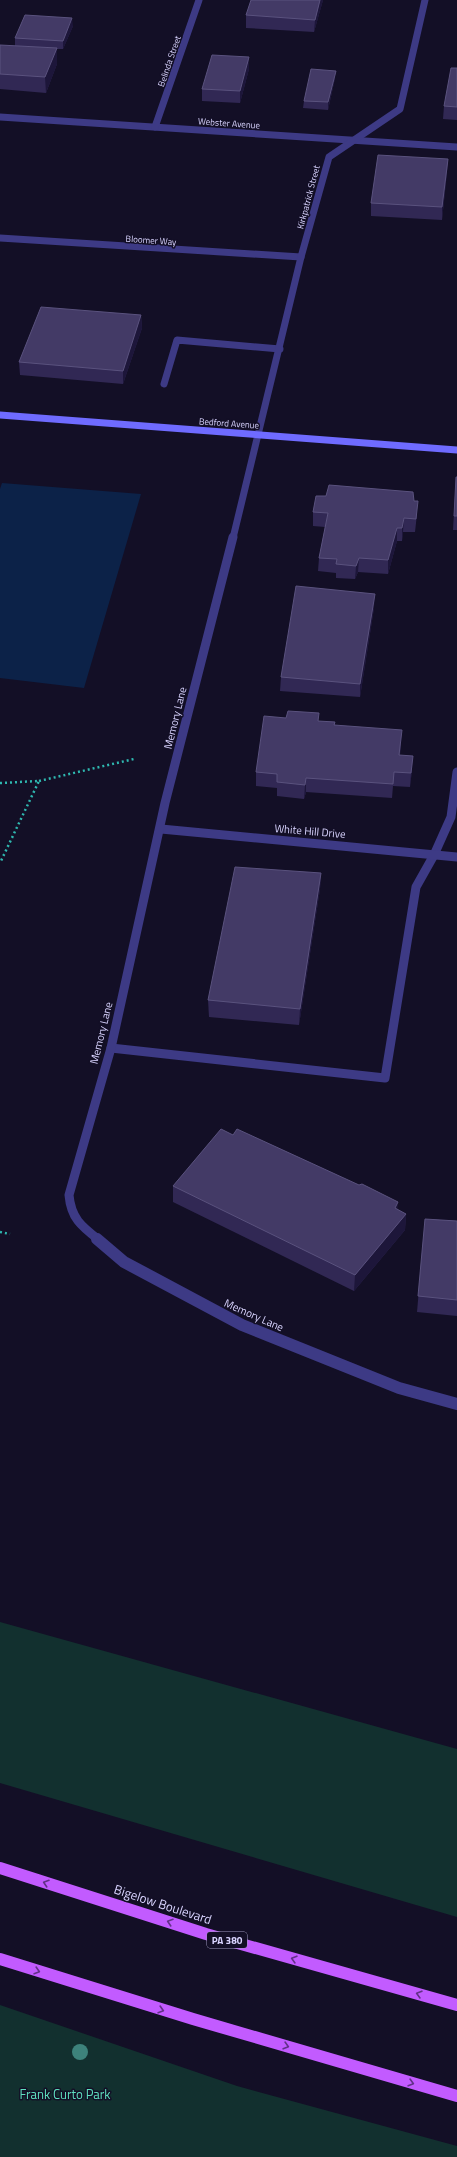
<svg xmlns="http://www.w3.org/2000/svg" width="457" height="2157" font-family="'Titillium Web',sans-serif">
  <rect width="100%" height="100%" fill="#130f26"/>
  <g fill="#12302f">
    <polygon points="0,1622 457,1749 457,1917 0,1783"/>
    <polygon points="0,2005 237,2086 457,2146 457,2157 0,2157"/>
  </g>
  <polygon fill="#0c2248" points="2,483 141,494 84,688 0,678 0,489"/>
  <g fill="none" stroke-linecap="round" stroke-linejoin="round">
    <g stroke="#2fb8b0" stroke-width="2.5" stroke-dasharray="2 3" stroke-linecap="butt">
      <polyline points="39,781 134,759"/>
      <polyline points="0,783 39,781 0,863"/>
      <polyline points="0,1232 10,1234"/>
    </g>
    <g stroke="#3d3a85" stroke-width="7">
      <polyline points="0,238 301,257"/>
      <polyline points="164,384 177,340 280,349"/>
    </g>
    <polyline stroke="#3d3a85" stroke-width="9" points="111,1048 385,1078 416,887 434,855 451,817 457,772"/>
    <g stroke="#3d3a85" stroke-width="7">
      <polyline points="0,117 457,147"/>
      <polyline points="155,127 199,0"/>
      <polyline points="233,538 301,257 329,157 400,109 425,0"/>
    </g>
    <g stroke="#3d3a85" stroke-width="9">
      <polyline points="161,829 457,857"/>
      <path d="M99 1240C81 1226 71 1218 69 1195L111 1048 165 803 233 537"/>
    </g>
    <polyline stroke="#3d3a85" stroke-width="12" points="97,1239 124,1262 242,1325 399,1388 457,1404"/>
    <polyline stroke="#6f6bff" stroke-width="7" points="0,415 457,450"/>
    <g stroke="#c25bff" stroke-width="12">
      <polyline points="0,1868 206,1934 457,2005"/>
      <polyline points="0,1959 193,2019 457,2096"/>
    </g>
  </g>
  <circle fill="#3d827b" cx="80" cy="2052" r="8"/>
  <g fill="#312854">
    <polygon points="323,0 314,32 246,28 246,15"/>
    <polygon points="73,26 63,49 57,49 57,64 46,93 0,89 0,45 15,46 15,38"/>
    <polygon points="249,57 249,69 240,103 202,101 202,89"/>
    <polygon points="457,68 457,120 443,119 444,106"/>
    <polygon points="335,78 328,110 303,108 304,101"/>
    <polygon points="448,159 447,172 442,220 371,216 371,203"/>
    <polygon points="141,315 142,328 123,384 20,375 19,362"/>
    <polygon points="456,477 457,477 457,530 453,530"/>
    <polygon points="414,501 417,514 415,532 403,532 402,541 397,541 388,574 358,572 355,579 336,578 336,573 318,571 319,558 325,527 313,526 313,512"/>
    <polygon points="374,608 360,697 280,691 281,677"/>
    <polygon points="319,721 335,722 335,725 401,744 400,755 412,770 410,787 393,786 392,798 306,792 304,799 277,796 277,788 256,786 256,772"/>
    <polygon points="321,873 320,889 299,1025 209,1017 208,1000"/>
    <polygon points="233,1135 406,1214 405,1230 354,1291 173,1202 173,1186"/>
    <polygon points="425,1219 457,1221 457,1316 417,1312"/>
  </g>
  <g fill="#1d163a">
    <polygon points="320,0 323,0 314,32 315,20"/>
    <polygon points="72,18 73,26 63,49 63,41"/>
    <polygon points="57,48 57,64 46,93 45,77"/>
    <polygon points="249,57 249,69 240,103 240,91"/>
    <polygon points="336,71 335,78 328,110 328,102"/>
    <polygon points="448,159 447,172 442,220 442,207"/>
    <polygon points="141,315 142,328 123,384 123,371"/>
    <polygon points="404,518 403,532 402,541 402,528"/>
    <polygon points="397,528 397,541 388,574 388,560"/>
    <polygon points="359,558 358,572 355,579 356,566"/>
    <polygon points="375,594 374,608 360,697 360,684"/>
    <polygon points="402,730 401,744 398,769 399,755"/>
    <polygon points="413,756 412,770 410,787 411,773"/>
    <polygon points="306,778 306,792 304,799 305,785"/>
    <polygon points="321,873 320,889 299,1025 300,1009"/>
    <polygon points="398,1202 397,1218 395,1208"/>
    <polygon points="406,1214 405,1230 354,1291 355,1275"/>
  </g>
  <g fill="#433a66" stroke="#5a527e">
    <polygon points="251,0 320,0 315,20 246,15"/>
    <polygon points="25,15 72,18 63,41 15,38"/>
    <polygon points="0,45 57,48 45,77 0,74"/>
    <polygon points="212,55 249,57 240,91 202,89"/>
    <polygon points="451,68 457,68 457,107 444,106"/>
    <polygon points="311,69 336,71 328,102 304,101"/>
    <polygon points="378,155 448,159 442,207 371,203"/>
    <polygon points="41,307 141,315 123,371 19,362"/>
    <polygon points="456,477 457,477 457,516 454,516"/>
    <polygon points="329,485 413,492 414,501 418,501 416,519 404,518 402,528 397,528 388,560 359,558 356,566 336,564 337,559 319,558 328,513 313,512 316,496 326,496"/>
    <polygon points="296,586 375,594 360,684 281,677"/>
    <polygon points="288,711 319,713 318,721 335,722 334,725 402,730 399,755 413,756 411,773 394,772 393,784 306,778 305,785 277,782 277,774 256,772 264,716 286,718"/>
    <polygon points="235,867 321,873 300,1009 208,1000"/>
    <polygon points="221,1129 233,1135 237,1129 359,1185 362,1184 398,1202 395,1208 406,1214 355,1275 173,1186"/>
    <polygon points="425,1219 457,1221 457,1300 418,1296"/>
  </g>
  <defs><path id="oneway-chevron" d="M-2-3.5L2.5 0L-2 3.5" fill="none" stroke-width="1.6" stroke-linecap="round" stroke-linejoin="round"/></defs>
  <g stroke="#623188">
    <use href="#oneway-chevron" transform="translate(46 1883) rotate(-162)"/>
    <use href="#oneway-chevron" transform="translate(170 1922) rotate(-162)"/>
    <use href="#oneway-chevron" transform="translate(294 1959) rotate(-164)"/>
    <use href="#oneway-chevron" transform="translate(37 1971) rotate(17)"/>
    <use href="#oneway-chevron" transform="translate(419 1994) rotate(-164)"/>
    <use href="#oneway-chevron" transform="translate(161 2010) rotate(17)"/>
    <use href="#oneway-chevron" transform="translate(286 2046) rotate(16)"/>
    <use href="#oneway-chevron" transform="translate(411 2083) rotate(16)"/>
  </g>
  <g text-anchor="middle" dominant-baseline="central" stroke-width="3" stroke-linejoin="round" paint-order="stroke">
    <g font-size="9" fill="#d9d4ff" stroke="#130f26">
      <text transform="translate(169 61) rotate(-71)">Belinda Street</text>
      <text transform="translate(229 123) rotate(4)">Webster Avenue</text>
      <text transform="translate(308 197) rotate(-75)">Kirkpatrick Street</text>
      <text transform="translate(151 240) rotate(4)">Bloomer Way</text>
      <text transform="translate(229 423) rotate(4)">Bedford Avenue</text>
    </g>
    <rect fill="#130f26" stroke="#9e99be" stroke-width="1" x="207" y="1932" width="40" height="16" rx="3"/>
    <g font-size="10" font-weight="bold" fill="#d9d4ff">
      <text x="227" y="1940">PA 380</text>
    </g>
    <g font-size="11" fill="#d9d4ff" stroke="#130f26">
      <text transform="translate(175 718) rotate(-76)">Memory Lane</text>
      <text transform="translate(310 831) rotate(5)">White Hill Drive</text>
      <text transform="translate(101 1033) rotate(-76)">Memory Lane</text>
      <text transform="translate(254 1315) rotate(24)">Memory Lane</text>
    </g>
    <g font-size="13" fill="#d9d4ff" stroke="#130f26">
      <text transform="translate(163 1904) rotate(18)">Bigelow Boulevard</text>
    </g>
    <g font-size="13" fill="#5fe0c0" stroke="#130f26">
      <text x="65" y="2094">Frank Curto Park</text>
    </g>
  </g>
</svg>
